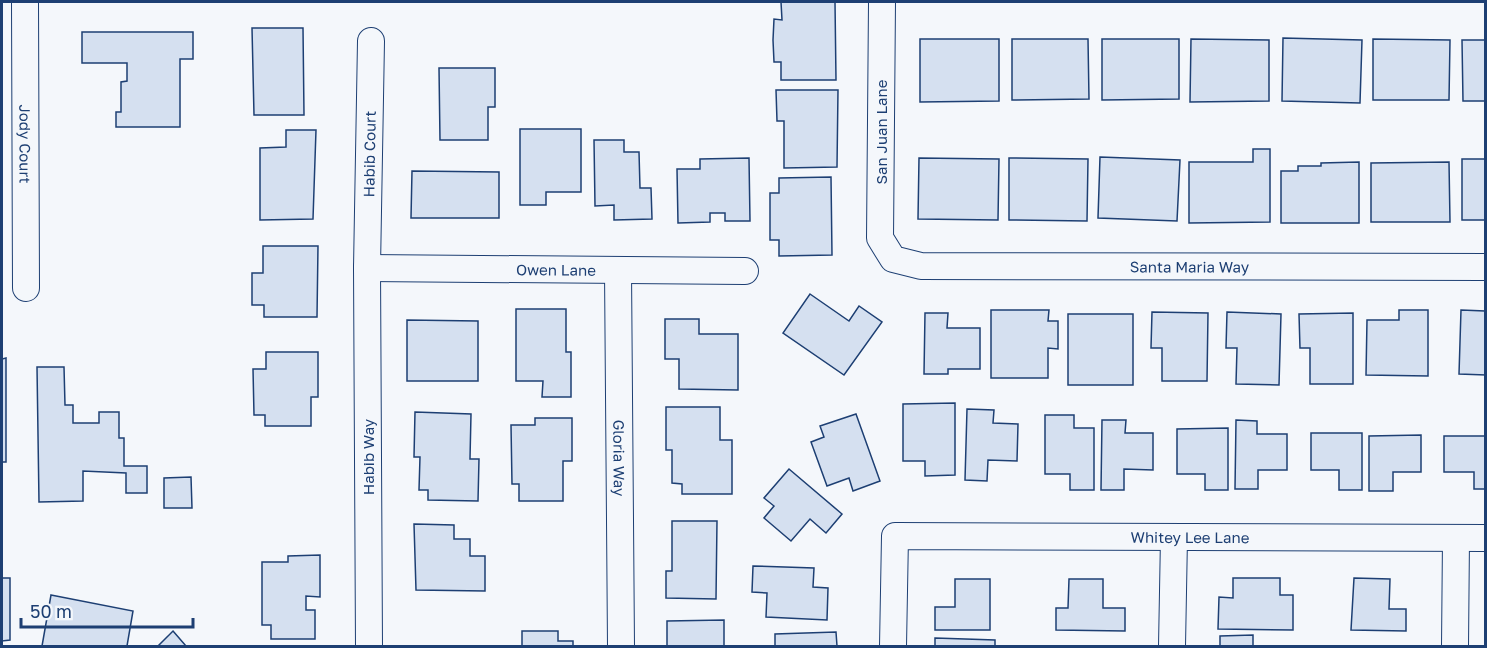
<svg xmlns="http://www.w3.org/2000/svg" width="1487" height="648" font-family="'Golos Text',sans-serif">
  <rect width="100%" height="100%" fill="#f4f7fb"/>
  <g fill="#d5e0f0" stroke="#1d3f73" stroke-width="1.5">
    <polygon points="781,2 835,2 836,80 781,80 781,62 774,62 773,40 774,19 782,20"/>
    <polygon points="252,28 303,28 304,115 254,115"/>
    <polygon points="82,32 193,32 193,59 180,59 180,127 116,127 116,112 121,112 121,82 127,81 127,63 82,63"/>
    <polygon points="1283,38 1362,40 1360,103 1282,101"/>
    <polygon points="920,39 999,39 999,101 920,102"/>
    <polygon points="1012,39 1088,39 1089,99 1012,100"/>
    <polygon points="1102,39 1179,39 1179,99 1102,100"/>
    <polygon points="1191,39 1269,40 1269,101 1190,102"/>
    <polygon points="1373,39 1450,40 1449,100 1373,100"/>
    <polygon points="1462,40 1486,40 1486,101 1463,101"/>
    <polygon points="439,68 495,68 495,107 488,107 488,140 440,140"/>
    <polygon points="776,90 838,90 837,167 784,168 784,121 777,121"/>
    <polygon points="520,129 581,129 581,192 546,192 546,205 520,205"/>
    <polygon points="286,130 316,130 313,219 260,220 260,148 286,147"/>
    <polygon points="594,140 624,140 624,152 639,152 640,188 651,188 652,219 614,220 614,205 595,206"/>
    <polygon points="1253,149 1270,149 1270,222 1189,223 1189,162 1253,162"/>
    <polygon points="1100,157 1180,160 1177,221 1098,218"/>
    <polygon points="749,158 750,221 725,221 725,213 710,213 710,222 678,223 677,169 700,169 700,159"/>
    <polygon points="919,158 999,159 998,220 918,219"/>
    <polygon points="1009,158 1088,159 1087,221 1009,220"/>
    <rect x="1462" y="159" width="24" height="61"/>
    <polygon points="1359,162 1359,223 1281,223 1281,171 1298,171 1298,166 1321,166 1321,163"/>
    <polygon points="1449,162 1450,222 1371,222 1371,163"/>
    <polygon points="412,171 499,172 499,218 411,218"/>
    <polygon points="831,177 832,255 779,256 779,240 770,240 770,193 779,193 779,178"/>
    <polygon points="263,246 318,246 317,317 264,317 264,305 252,305 252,273 263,273"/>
    <polygon points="810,294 849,321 859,306 882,322 844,375 783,333"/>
    <polygon points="516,309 566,309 566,352 571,352 571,397 542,397 543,381 516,381"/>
    <polygon points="991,310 1049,310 1048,321 1058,321 1058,349 1048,348 1048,378 991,378"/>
    <polygon points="1399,310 1428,310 1428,376 1366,375 1367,320 1399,320"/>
    <polygon points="1461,310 1485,311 1486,375 1459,374"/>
    <polygon points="1152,312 1208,313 1207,381 1162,381 1162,348 1151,348"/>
    <polygon points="1227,312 1281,314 1279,385 1236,384 1237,348 1226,348"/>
    <polygon points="925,313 948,313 947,328 980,328 980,369 948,369 948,374 924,374"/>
    <polygon points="1353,313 1353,384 1310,384 1310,348 1300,348 1299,314"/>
    <rect x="1068" y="314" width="65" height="71"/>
    <polygon points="665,319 699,319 699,334 738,334 738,390 679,389 679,359 665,359"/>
    <polygon points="407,320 478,321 478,381 407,381"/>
    <polygon points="266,352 318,352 318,397 311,397 311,426 265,426 265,415 254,415 253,369 266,369"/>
    <polygon points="6,358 6,462 2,462 2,359"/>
    <polygon points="37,367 64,367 65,405 73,405 73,423 99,423 99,412 119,412 119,438 124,438 124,466 147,466 147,493 126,493 126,473 83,471 83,501 39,502"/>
    <polygon points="955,403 955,475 925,476 925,461 903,461 903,404"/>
    <polygon points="666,407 720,407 720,440 732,440 732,494 682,494 682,484 672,483 672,450 666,450"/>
    <polygon points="967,409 994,410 993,423 1018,424 1017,461 988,460 987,481 965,480"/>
    <polygon points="415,412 471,414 470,459 479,459 478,501 428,500 428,490 419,490 420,457 414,457"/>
    <polygon points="856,414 880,481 853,491 849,478 827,486 811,442 824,437 820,426"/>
    <polygon points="1045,415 1074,415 1074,428 1094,428 1094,490 1070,490 1070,474 1045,474"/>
    <polygon points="535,418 572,418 572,461 563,461 563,501 519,501 519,484 512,484 511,425 535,425"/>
    <polygon points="1102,420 1126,420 1125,433 1153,433 1153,470 1124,469 1124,490 1101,490"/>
    <polygon points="1236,420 1257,421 1257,434 1287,434 1287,470 1258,470 1258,489 1235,489"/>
    <polygon points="1228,428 1228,490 1205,490 1205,474 1177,474 1177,429"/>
    <polygon points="1311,433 1362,433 1362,490 1339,490 1339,470 1311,470"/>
    <polygon points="1421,435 1421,472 1393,472 1393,491 1369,491 1369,436"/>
    <polygon points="1444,436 1486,436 1486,489 1474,489 1474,472 1444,472"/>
    <polygon points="789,469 842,514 826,533 810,519 791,541 764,518 774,506 764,498"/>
    <polygon points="191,477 192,508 164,508 164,478"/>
    <polygon points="672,521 717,521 716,599 666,598 666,571 672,571"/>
    <polygon points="414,524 454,525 454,539 470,539 470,556 485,556 485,591 416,590"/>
    <polygon points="320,555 320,597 306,596 306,610 315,610 315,639 271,639 271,625 262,625 262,562 288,562 288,556"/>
    <polygon points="753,566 814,568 813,587 828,588 827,620 766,617 767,593 752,592"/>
    <polygon points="2,578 10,578 10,640 2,641"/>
    <polygon points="1233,578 1280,578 1280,595 1293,595 1293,630 1218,629 1219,597 1233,598"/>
    <polygon points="1354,578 1390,579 1389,609 1406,609 1406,631 1351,630"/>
    <polygon points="955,579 990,579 990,630 935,630 935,607 955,607"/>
    <polygon points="1069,579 1103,579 1103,608 1125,608 1125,631 1056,630 1056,608 1068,608"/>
    <polygon points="51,595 133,611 127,646 42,646"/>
    <polygon points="724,620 724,646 667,646 667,621"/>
    <polygon points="173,631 186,646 158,646"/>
    <polygon points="522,631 558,631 558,641 573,641 573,646 522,646"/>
    <polygon points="836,632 837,646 775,646 775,634"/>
    <polygon points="1253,635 1253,646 1220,646 1220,636"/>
    <polygon points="935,638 995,640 995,646 935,646"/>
  </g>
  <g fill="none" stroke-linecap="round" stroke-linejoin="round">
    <defs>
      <g id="minor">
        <path id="s1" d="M25 2 26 288"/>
        <path id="s2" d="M882 2 880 238 893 259 921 266 1486 267"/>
        <path id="s3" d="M367 268 745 271"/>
        <path id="s4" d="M618 270 621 646"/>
        <path id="s5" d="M369 646 367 268 371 41"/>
        <path id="s6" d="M893 646 895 536 1486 538"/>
        <polyline points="1172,646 1174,537"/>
        <polyline points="1455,646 1456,538"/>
      </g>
    </defs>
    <use href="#minor" stroke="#1d3f73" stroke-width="28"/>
    <use href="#minor" stroke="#f4f7fb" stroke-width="26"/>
  </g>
  <g text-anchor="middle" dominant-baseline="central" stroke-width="4.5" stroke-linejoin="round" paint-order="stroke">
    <g font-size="15" fill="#1d3f73" stroke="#f4f7fb">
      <text transform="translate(881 132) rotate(-90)">San Juan Lane</text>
      <text stroke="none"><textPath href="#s1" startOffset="142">Jody Court</textPath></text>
      <text stroke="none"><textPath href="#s5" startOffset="492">Habib Court</textPath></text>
      <text stroke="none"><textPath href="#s2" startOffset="558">Santa Maria Way</textPath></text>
      <text stroke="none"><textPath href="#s3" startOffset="189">Owen Lane</textPath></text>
      <text transform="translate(368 457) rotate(-90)">Habib Way</text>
      <text stroke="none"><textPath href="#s4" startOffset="188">Gloria Way</textPath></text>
      <text stroke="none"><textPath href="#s6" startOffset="405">Whitey Lee Lane</textPath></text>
    </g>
  </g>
  <rect width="1487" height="648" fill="none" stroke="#1d3f73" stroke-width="6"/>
  <path d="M21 618v9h172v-9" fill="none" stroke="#1d3f73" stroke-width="3"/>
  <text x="30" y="618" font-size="18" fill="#1d3f73" stroke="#f4f7fb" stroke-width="4.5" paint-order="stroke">50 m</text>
</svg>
